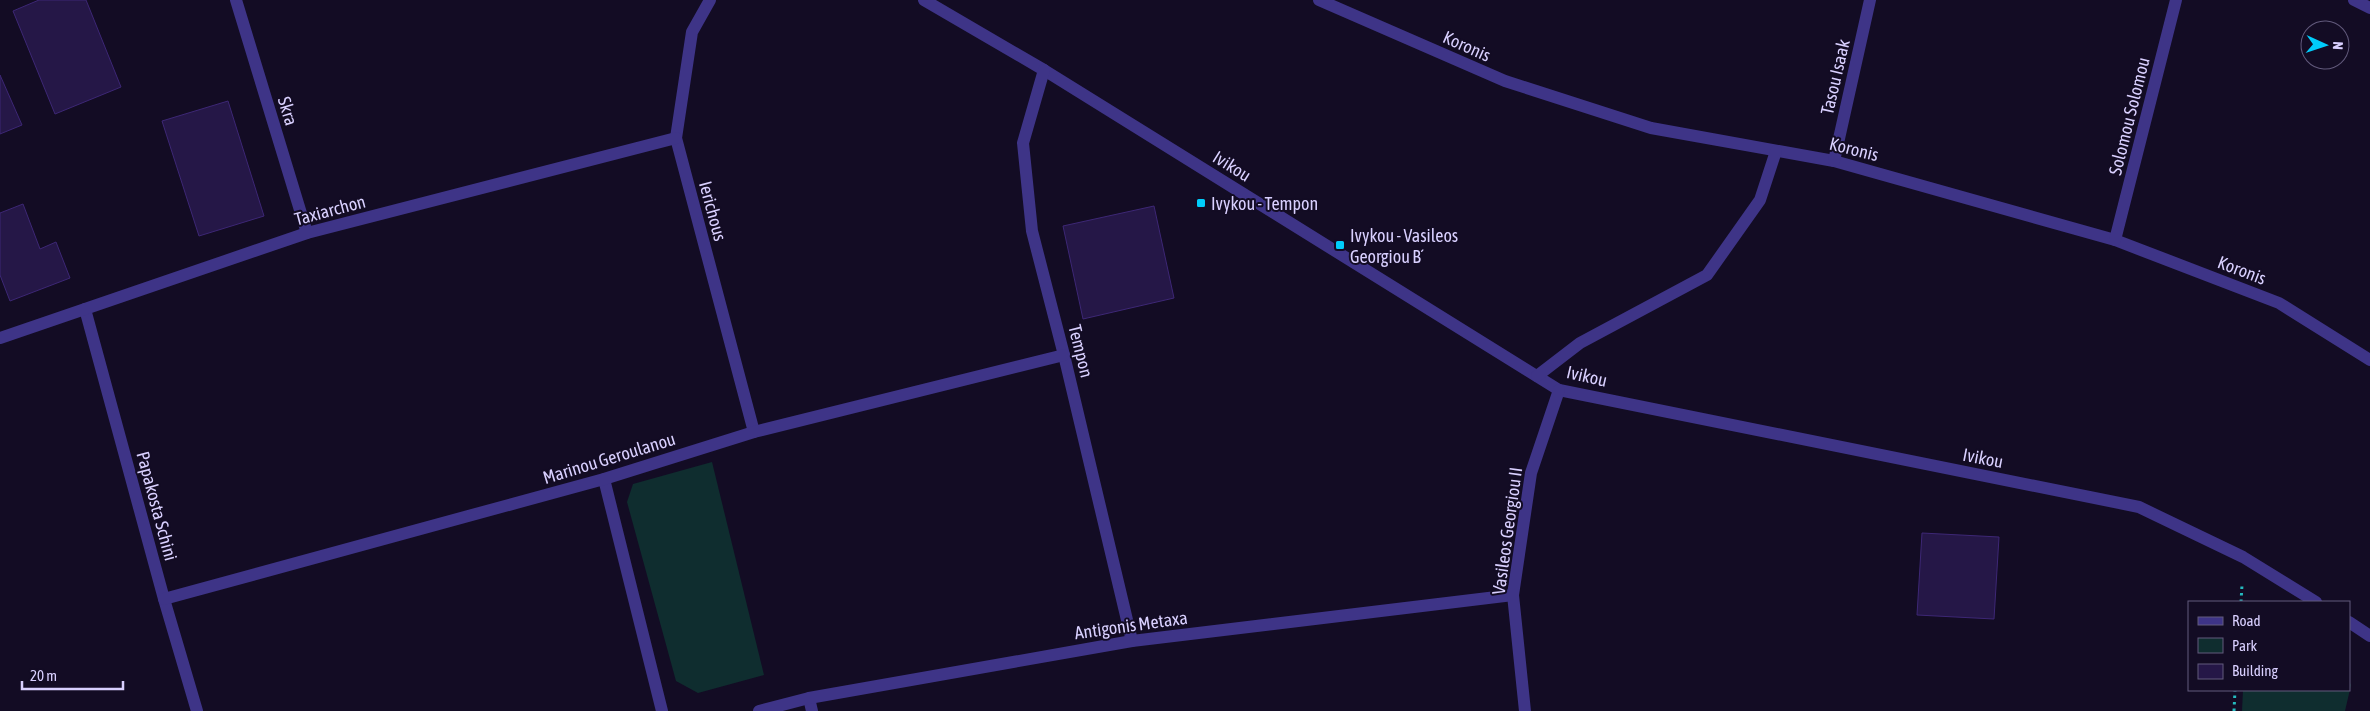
<svg xmlns="http://www.w3.org/2000/svg" width="2370" height="711" font-family="'Asap Condensed',sans-serif">
  <rect width="100%" height="100%" fill="#130c24"/>
  <g fill="#0f2d2f">
    <polygon points="712,462 764,675 698,693 676,681 627,502 633,484"/>
    <polygon points="2349,681 2351,685 2345,711 2242,711 2243,690 2349,690"/>
  </g>
  <g fill="#251747" stroke="#3d2775">
    <polygon points="39,0 86,0 121,87 55,114 13,11"/>
    <polygon points="0,75 22,125 0,134"/>
    <polygon points="228,101 264,216 199,236 162,121"/>
    <polygon points="23,204 40,249 56,242 70,278 10,301 0,275 0,213"/>
    <polygon points="1154,206 1174,298 1083,319 1063,226"/>
    <polygon points="1922,533 1999,537 1994,619 1917,615"/>
  </g>
  <g fill="none" stroke-linecap="round" stroke-linejoin="round">
    <g stroke="#25babe" stroke-width="3" stroke-dasharray="2.5 4" stroke-linecap="butt">
      <polyline points="2241,602 2242,585"/>
      <polyline points="2234,711 2235,690"/>
    </g>
    <g stroke="#3e3487" stroke-width="12">
      <polyline points="236,0 307,233"/>
      <polyline points="710,0 692,32 676,138 754,432"/>
      <polyline points="924,0 1044,70 1559,390 2139,507 2243,557 2316,602"/>
      <polyline points="1319,0 1505,81 1651,128 1834,161 2115,240 2279,303 2370,360"/>
      <polyline points="2354,0 2370,8"/>
      <polyline points="1044,70 1023,143 1032,231 1064,355 1132,641"/>
      <polyline points="1834,161 1870,0"/>
      <polyline points="2115,240 2176,0"/>
      <polyline points="85,309 164,599 197,711"/>
      <polyline points="0,338 307,233 676,138"/>
      <polyline points="1537,376 1580,343 1707,275 1760,200 1776,151"/>
      <polyline points="604,479 662,711"/>
      <polyline points="164,599 604,479 754,432 1064,355"/>
      <polyline points="2349,622 2370,636"/>
      <polyline points="809,698 812,711"/>
      <polyline points="759,711 809,698 1132,641 1513,595"/>
      <polyline points="1525,711 1513,595 1531,473 1559,390"/>
    </g>
  </g>
  <g fill="#00cdfb" stroke="#130c24" stroke-width="2">
    <rect x="1196" y="198" width="10" height="10" rx="2.5"/>
    <rect x="1335" y="240" width="10" height="10" rx="2.5"/>
  </g>
  <g text-anchor="middle" dominant-baseline="central" stroke-width="4" stroke-linejoin="round" paint-order="stroke">
    <g font-size="18" fill="#d9d0ff" stroke="#130c24">
      <text transform="translate(1467 46) rotate(24)">Koronis</text>
      <text transform="translate(1835 77) rotate(-77)">Tasou Isaak</text>
      <text transform="translate(288 111) rotate(73)">Skra</text>
      <text transform="translate(2129 116) rotate(-76)">Solomou Solomou</text>
      <text transform="translate(1854 149) rotate(14)">Koronis</text>
      <text transform="translate(1232 166) rotate(32)">Ivikou</text>
      <text transform="translate(330 210) rotate(-15)">Taxiarchon</text>
      <text transform="translate(713 211) rotate(75)">Ierichous</text>
      <text transform="translate(2242 270) rotate(21)">Koronis</text>
      <text transform="translate(1081 351) rotate(76)">Tempon</text>
      <text transform="translate(1587 376) rotate(13)">Ivikou</text>
      <text transform="translate(609 458) rotate(-17)">Marinou Geroulanou</text>
      <text transform="translate(1983 458) rotate(11)">Ivikou</text>
      <text transform="translate(157 506) rotate(75)">Papakosta Schini</text>
      <text transform="translate(1507 531) rotate(-82)">Vasileos Georgiou II</text>
      <text transform="translate(1131 625) rotate(-8)">Antigonis Metaxa</text>
    </g>
    <g font-size="18" fill="#d9d0ff" stroke="#130c24" text-anchor="start">
      <text x="1211" y="203">Ivykou - Tempon</text>
      <text x="1350" y="235">Ivykou - Vasileos<tspan x="1350" dy="21">Georgiou B´</tspan></text>
    </g>
  </g>
  <rect x="2188" y="601" width="162" height="90" fill="#130c24" stroke="#625a7c"/>
  <rect x="2198" y="617" width="25" height="8" fill="#3e3487" stroke="#625a7c"/>
  <text x="2232" y="626" font-size="15" fill="#d9d0ff">Road</text>
  <rect x="2198" y="638" width="25" height="15" fill="#0f2d2f" stroke="#625a7c"/>
  <text x="2232" y="651" font-size="15" fill="#d9d0ff">Park</text>
  <rect x="2198" y="664" width="25" height="15" fill="#251747" stroke="#625a7c"/>
  <text x="2232" y="676" font-size="15" fill="#d9d0ff">Building</text>
  <g transform="translate(2325 45) rotate(93)"><circle r="24" fill="#130c24" stroke="#625a7c"/>
  <path d="M0-4L9 19L0 12L-9 19Z" fill="#00cdfb"/>
  <text y="-8" font-size="14" font-weight="bold" text-anchor="middle" fill="#d9d0ff">N</text>
  </g>
  <path d="M22 681v8h101v-8" fill="none" stroke="#d9d0ff" stroke-width="2.5"/>
  <text x="30" y="681" font-size="15" fill="#d9d0ff" stroke="#130c24" stroke-width="4" paint-order="stroke">20 m</text>
</svg>
